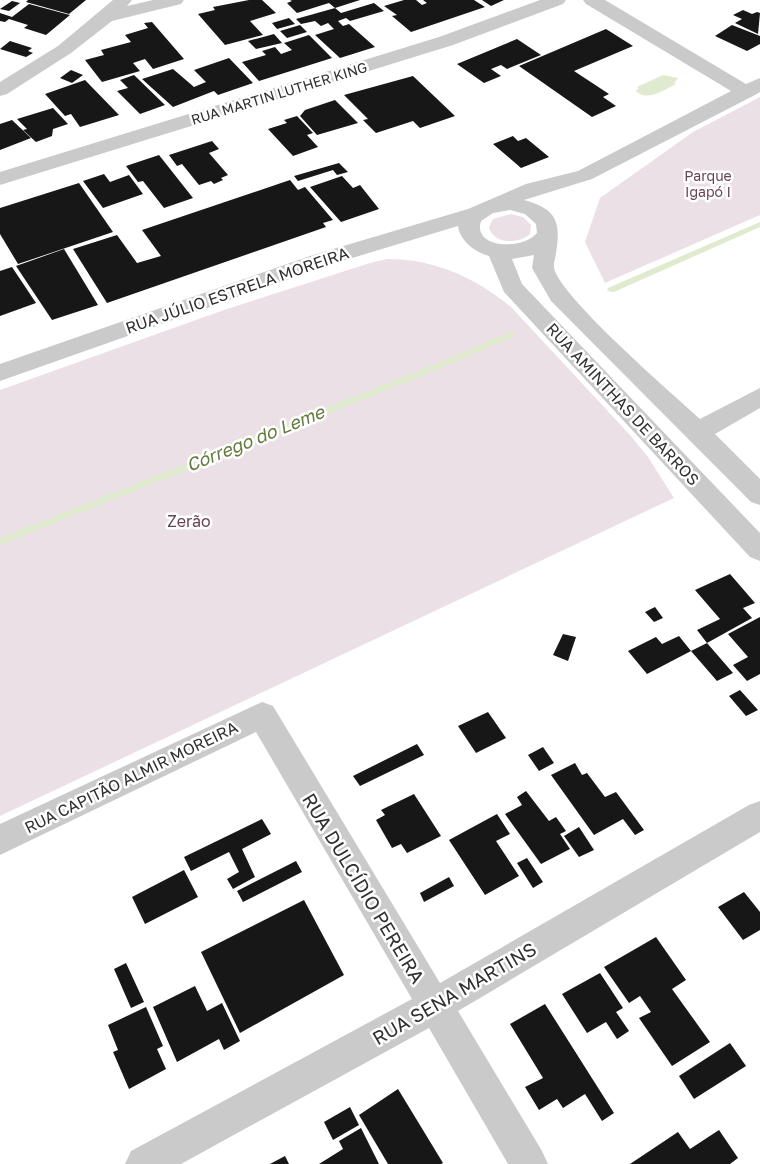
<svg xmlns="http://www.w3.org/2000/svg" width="760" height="1164" font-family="'Golos Text',sans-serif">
  <rect width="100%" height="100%" fill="#fff"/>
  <g fill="#ece0e7">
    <polygon points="760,97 760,215 605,283 585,242 600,198 693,132"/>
    <path d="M511 214 523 217 531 225 530 234C519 244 493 245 489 227L493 219Z"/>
    <path d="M387 259C433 258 479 279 513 309L630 435 648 457 674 498 0 816V390L221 311 370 263Z"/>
  </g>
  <path fill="#e0eace" d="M663 75 678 78 674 83 676 84C664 90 647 102 636 91L639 88 637 87Z"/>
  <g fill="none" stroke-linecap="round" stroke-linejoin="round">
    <g fill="#e0eace" fill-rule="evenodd">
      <polygon points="760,222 760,227 614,292 611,292 607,290 608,288"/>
      <polygon points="510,332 513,333 513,337 434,371 0,545 0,538 428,367"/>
    </g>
  </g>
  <g fill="#171717">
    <polygon points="28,0 86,0 69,14 26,2"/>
    <polygon points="249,0 262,0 276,13 250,21 263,35 225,45 198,14 215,10 213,7"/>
    <polygon points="290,0 360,0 335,8 329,3 297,13 287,3 292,1"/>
    <polygon points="404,0 416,0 422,5 427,3 423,0 474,0 485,7 411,32 392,16 397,15 384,6"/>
    <polygon points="482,0 504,0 491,6"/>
    <polygon points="12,1 20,3 9,11 0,9"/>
    <polygon points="374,3 384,11 350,21 346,18 338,21 343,26 349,24 375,47 340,58 315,35 334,29 328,23 321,26 315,21 301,24 296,19 335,8 341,13"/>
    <polygon points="29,4 70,15 46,35 24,28 28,25 9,19 5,22 0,21 0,13 12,17"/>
    <polygon points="743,10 752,14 757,12 760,13 758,34 735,23 742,19 733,15"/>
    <polygon points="289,18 295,24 277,29 272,23"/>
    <polygon points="152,22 184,59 153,69 145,59 133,63 140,71 102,82 85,60 104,55 101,50 131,42 125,35 148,28 144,23"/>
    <polygon points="300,25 307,32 287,38 280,31"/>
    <polygon points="732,25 760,36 760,44 747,51 715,36"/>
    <polygon points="606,29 633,46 574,71 609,94 603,97 616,106 592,117 519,66"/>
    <polygon points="274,34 282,43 256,49 248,41"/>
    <polygon points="309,35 332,58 259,81 242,62 266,55 262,51 275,47 281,54 292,50 284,43"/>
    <polygon points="517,39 541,55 507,69 501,65 491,69 501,76 484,83 457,64"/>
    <polygon points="10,41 32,48 28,51 33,53 26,57 0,49"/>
    <polygon points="229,58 253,83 218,95 214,91 173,107 142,79 173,69 194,87 206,82 194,70"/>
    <polygon points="71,70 83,75 72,83 60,78"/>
    <polygon points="134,75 165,105 140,114 117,91 128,88 120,80"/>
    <polygon points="413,76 455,116 420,128 413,121 376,133 363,120 368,119 344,95"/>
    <polygon points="85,80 119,115 80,127 71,114 65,116 45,94"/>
    <polygon points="335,100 358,123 317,135 300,116 305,110"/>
    <polygon points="53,108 68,124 53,129 52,136 36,142 23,130 27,129 17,119"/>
    <polygon points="297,116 313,133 307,135 318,147 293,156 268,129 287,123 284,120"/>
    <polygon points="12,120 31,138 0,150 0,124"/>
    <polygon points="513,136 518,141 526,138 549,157 521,168 493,144"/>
    <polygon points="212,141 219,149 209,153 228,175 221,178 223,180 214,184 211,181 199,185 182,164 177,166 169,155"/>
    <polygon points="159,155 193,198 164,208 143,181 138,182 126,166"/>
    <polygon points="339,163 348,172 337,175 333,170 298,181 294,176"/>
    <polygon points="104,174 110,182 129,175 143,194 103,208 83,181"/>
    <polygon points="342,176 353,188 360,185 379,209 341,222 310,187"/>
    <polygon points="290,180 298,190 305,187 333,220 323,223 326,227 107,303 73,249 117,235 137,263 161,256 142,230"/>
    <polygon points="79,183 113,232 18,264 0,234 0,208"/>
    <polygon points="64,249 98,305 52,320 16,266"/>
    <polygon points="12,267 36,303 0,316 0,271"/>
    <polygon points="730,574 755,603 743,608 752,618 707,643 697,630 720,619 695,590"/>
    <polygon points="655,607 663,618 654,622 645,612"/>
    <polygon points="760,617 760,674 747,681 733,665 748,657 728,634"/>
    <polygon points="563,634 576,637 568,661 553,655"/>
    <polygon points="679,636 691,651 707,643 733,673 717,681 691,651 647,674 628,651 656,637 662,644"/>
    <polygon points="740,690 758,710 746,716 729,696"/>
    <polygon points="488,712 506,738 476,753 458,726"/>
    <polygon points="417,744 424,755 360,786 353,776"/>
    <polygon points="543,747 554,763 539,771 528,755"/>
    <polygon points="575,763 582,775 587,773 605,797 616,792 644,830 635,835 623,819 594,835 551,775"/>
    <polygon points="526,791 549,821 556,817 566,831 560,834 570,849 541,864 505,814 522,805 517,797"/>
    <polygon points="414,794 441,836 407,853 401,844 392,848 376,820 385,815 381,810"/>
    <polygon points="497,814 510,834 496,841 519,876 485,895 449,840"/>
    <polygon points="262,819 271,834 242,849 255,877 233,889 227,879 239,872 229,852 191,871 184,857"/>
    <polygon points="579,827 594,850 579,857 564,836"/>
    <polygon points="527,858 543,882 533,888 517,863"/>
    <polygon points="296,861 302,872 243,902 237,891"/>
    <polygon points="184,870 198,897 145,924 132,897"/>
    <polygon points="449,877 454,886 424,902 420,893"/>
    <polygon points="744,892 760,912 760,930 743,940 718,907"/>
    <polygon points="304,900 344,975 240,1033 201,952"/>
    <polygon points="656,937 686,980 672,989 710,1042 672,1066 639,1018 651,1012 640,996 629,1003 604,967"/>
    <polygon points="126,963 144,1002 131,1008 114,969"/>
    <polygon points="600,973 623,1008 616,1012 629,1031 617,1039 606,1022 587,1033 562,994"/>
    <polygon points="195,986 207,1011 222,1003 240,1041 224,1050 219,1039 177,1062 153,1007"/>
    <polygon points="545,1004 614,1113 602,1121 585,1094 563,1108 557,1099 539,1110 525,1087 543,1078 510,1024"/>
    <polygon points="146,1007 163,1046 157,1049 166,1069 129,1089 113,1052 118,1050 108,1025"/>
    <polygon points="730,1043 746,1066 694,1099 679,1076"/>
    <polygon points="398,1089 443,1163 441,1164 388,1164 359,1115"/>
    <polygon points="350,1107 359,1125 333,1140 324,1122"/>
    <polygon points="361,1128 379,1164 319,1164 343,1149 339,1141"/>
    <polygon points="719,1130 738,1158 730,1164 630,1164 678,1132 690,1149"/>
    <polygon points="285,1156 289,1164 270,1164"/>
  </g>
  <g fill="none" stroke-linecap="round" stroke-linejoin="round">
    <g fill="#cacaca" fill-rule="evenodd">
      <polygon points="113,0 132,0 127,6 153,0 184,0 181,4 112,21 71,53 7,94 0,96 0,82 58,46"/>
      <polygon points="540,0 566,0 563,4 453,45 0,185 0,172 439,37"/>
      <path d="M583 0H605L746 84 760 78V92L753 96 592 179 524 200C557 209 561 222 556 253 556 257 553 264 554 268 560 297 673 394 700 419L760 388V408L715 434 760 479V505L751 502 551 301 532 268 534 255 512 259 522 284 760 533V561L750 557 504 292 489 256C475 252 460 241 458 226L329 265 0 381V364L313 255 468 209 526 184 578 171 731 91 586 4ZM510 210 525 214 536 224 537 233C522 251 472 248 481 221L493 213Z"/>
      <polygon points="262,702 273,706 440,983 749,805 760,801 760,832 458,1011 542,1151 548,1164 508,1164 429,1028 181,1164 125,1164 131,1151 412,999 256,732 0,855 0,824"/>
    </g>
  </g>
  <g text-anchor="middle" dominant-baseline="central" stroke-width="5" stroke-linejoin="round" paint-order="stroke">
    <g font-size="14" fill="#303030" stroke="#fff">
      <text transform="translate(279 93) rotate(-17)">RUA MARTIN LUTHER KING</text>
    </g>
    <g font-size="14" fill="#684255" stroke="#fff">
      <text x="708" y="175">Parque<tspan x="708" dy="16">Igapó I</tspan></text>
    </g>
    <g font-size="16" fill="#303030" stroke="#fff">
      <text transform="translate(237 290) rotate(-19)">RUA JÚLIO ESTRELA MOREIRA</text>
      <text transform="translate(623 404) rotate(47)">RUA AMINTHAS DE BARROS</text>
      <text transform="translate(131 777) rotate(-26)">RUA CAPITÃO ALMIR MOREIRA</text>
    </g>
    <g font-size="16" fill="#684255" stroke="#fff">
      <text x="189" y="521">Zerão</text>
    </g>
    <g font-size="18" font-style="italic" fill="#63793d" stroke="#fff">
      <text transform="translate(255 438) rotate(-22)">Córrego do Leme</text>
    </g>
    <g font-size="19" fill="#303030" stroke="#fff">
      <text transform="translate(364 888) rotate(59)">RUA DULCÍDIO PEREIRA</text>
      <text transform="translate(454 993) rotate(-30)">RUA SENA MARTINS</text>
    </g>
  </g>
</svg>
